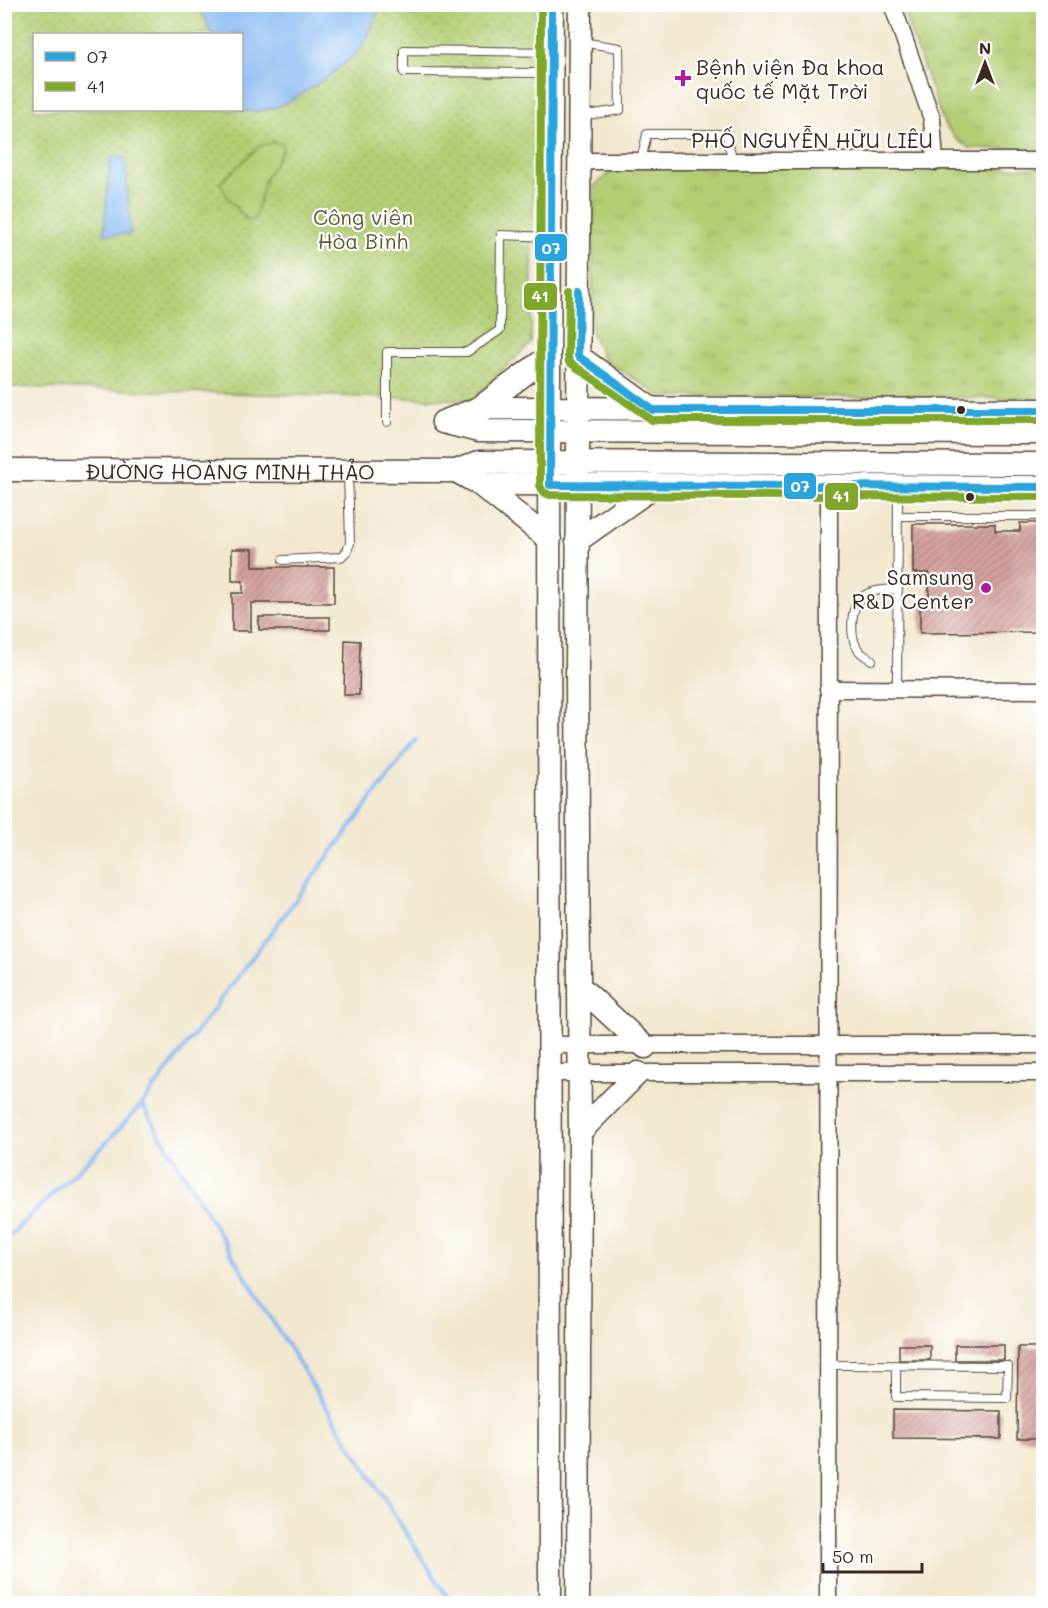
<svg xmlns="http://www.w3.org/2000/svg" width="1048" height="1608" font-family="Mali,sans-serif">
  <defs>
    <pattern id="grass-tufts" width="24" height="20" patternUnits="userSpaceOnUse" patternTransform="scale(1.5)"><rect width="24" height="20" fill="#b3cd73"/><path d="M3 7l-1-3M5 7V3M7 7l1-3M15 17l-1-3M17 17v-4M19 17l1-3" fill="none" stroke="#9bb063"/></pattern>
    <pattern id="park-dots" width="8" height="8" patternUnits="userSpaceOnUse" patternTransform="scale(1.5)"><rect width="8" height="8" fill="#b3cd73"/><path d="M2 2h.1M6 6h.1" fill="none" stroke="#9bb063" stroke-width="1.8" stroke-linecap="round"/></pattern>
    <pattern id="building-hatch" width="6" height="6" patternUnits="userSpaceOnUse" patternTransform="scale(1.5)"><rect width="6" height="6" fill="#d4a19e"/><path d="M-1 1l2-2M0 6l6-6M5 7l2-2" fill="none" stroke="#ad8380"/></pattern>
  </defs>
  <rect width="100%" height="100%" fill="#fff"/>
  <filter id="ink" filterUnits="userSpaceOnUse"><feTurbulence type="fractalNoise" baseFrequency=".0167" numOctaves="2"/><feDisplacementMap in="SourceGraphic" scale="12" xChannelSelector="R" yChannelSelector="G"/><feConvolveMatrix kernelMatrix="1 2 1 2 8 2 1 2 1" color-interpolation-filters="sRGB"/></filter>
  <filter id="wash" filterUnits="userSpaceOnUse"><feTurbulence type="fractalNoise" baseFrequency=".008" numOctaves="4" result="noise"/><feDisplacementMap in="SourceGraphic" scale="24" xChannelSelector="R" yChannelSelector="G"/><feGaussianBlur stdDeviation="1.35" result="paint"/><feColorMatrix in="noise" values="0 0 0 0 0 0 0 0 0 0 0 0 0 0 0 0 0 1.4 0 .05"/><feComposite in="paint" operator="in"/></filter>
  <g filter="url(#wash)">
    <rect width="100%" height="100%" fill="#f1e7ce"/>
    <g fill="url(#grass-tufts)" stroke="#777c48" stroke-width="1.5">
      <polygon points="901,5 1043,5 1043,150 970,148 957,140 944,124"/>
      <polygon points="616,168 1043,168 1043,398 661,396 603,359 592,333 594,186"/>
    </g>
    <path fill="url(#park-dots)" stroke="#777c48" stroke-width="1.5" fill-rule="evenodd" d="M5 5H536L531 343 473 400 5 387ZM34 34H242V110H34Z"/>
    <polygon fill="#b3cd73" stroke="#777c48" stroke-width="1.5" points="275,142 283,144 282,151 265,179 255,218 248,221 229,199 220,183 260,146"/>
    <g fill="#85b8f2" stroke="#607188" stroke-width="1.5">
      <path d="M196 5H380C375 21 369 38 358 51 343 68 294 102 273 108 261 112 248 112 236 110H242V34H211L206 20Z"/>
      <polygon points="110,157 125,158 131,234 104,234"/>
    </g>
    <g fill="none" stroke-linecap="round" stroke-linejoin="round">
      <g stroke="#85b8f2" stroke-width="4">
        <path d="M142 1104C241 1273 345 1439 452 1604"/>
        <polyline points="8,1237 103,1146 142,1104 416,740"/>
      </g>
    </g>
    <g id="blocks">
      <g fill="url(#building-hatch)">
        <polygon points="1020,523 1044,523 1044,632 920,633 920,603 929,603 929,573 913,573 913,524 995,524 995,531 1020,531"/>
        <polygon points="232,549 253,549 253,567 334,567 334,603 251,603 251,631 232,631 232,593 243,593 243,581 232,581"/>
        <rect x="259" y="617" width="71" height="13"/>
        <polygon points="345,640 360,641 359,695 344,695"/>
        <rect x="899" y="1345" width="31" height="15"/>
        <rect x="955" y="1345" width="49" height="15"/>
        <polygon points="1018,1347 1044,1347 1044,1439 1017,1439"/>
        <polygon points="893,1410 1001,1411 1001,1439 893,1438"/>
      </g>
    </g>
  </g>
  <g filter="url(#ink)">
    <use href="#blocks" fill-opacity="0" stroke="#564638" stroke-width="1.5"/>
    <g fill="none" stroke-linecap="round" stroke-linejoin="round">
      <defs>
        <g id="lane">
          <polyline points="551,52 404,50 404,72 551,73"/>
          <polyline points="581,116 620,110 619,48 581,42"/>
          <polyline points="641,161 647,134 726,134 733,161"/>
          <polyline points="387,422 387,352 467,352 500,330 501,235 550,237"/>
          <polyline points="898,516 1044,516"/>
          <polyline points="283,560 341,557 347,551 350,543 348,472"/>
          <path d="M872 660C866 657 861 654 857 648 850 637 850 606 861 598 871 589 885 590 898 589"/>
          <polyline points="897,689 898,486"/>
          <polyline points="828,1365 838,1365 1008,1366 1007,1398 896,1397 896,1365"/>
        </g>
        <g id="street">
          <polyline points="892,4 932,119 935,162"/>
          <polyline points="580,161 1044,161"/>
          <polyline points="828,689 1044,690"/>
          <polyline points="550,1045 1044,1045"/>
          <polyline points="550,1073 1044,1073"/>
          <polyline points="828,1604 829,486"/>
        </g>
        <g id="secondary">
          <polyline points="578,356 653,410"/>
          <polyline points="479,412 479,408 549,356"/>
          <polyline points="443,422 479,408 1044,410"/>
          <polyline points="443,422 479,431 1044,433"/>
          <path id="s1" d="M4 470 456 471 479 462 1044 464"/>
          <polyline points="456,471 479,484 1044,487"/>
          <polyline points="479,481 479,484 550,540"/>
          <polyline points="577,541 655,486 655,484"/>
          <polyline points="579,986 645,1047"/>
          <polyline points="580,1132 638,1073"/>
          <polyline points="550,1604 549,356 552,4"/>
          <polyline points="578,1604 580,1132 577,676 580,4"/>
        </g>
      </defs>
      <use href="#lane" stroke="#564638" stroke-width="10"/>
      <use href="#street" stroke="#564638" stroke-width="19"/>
      <use href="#secondary" stroke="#564638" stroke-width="25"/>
      <use href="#lane" stroke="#fff" stroke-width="8"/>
      <use href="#street" stroke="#fff" stroke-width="16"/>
      <use href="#secondary" stroke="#fff" stroke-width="22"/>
      <defs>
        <g id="bus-1">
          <polyline points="552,4 550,485 1044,487"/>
          <polyline points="579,291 578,356 653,410 1044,410"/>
        </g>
        <g id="bus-2">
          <polyline points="541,4 540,485 543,492 550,495 1044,497"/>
          <polyline points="569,291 568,356 569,362 652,420 1044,420"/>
        </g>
      </defs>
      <use href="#bus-1" stroke="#fff" stroke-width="12"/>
      <use href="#bus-2" stroke="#fff" stroke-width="12"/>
      <use href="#bus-1" stroke="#2aa4dd" stroke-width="8"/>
      <use href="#bus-2" stroke="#7fa72b" stroke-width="8"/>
    </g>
  </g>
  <g fill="#b5179e" stroke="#fff" stroke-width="2">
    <path d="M680 69h6v6h6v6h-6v6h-6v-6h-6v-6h6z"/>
    <circle cx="986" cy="588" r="6"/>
  </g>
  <g fill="#3b2a1e" stroke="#fff" stroke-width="2">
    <circle cx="961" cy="410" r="5"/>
    <circle cx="970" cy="497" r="5"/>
  </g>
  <g text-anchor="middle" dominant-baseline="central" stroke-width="4.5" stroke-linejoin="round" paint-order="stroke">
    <g font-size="21" fill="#3b2a1e" stroke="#fff" text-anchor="start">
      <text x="696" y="66">Bệnh viện Đa khoa<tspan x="696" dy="24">quốc tế Mặt Trời</tspan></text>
      <text x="974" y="576" text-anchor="end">Samsung<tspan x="974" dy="24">R&amp;D Center</tspan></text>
    </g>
    <g font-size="21" fill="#3b2a1e" stroke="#fff">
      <text x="812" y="139">PHỐ NGUYỄN HỮU LIÊU</text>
      <text stroke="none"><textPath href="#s1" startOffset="226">ĐƯỜNG HOÀNG MINH THẢO</textPath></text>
    </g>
    <g font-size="21" fill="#5f5b38" stroke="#fff">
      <text x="363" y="216">Công viên<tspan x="363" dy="24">Hòa Bình</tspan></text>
    </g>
  </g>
  <g stroke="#fff" stroke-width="2">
    <rect x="534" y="233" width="34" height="29" rx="6" fill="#2aa4dd"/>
    <rect x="523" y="282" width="35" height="29" rx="6" fill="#7fa72b"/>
    <rect x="783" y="472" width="34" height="28" rx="6" fill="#2aa4dd"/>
    <rect x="824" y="482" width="35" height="29" rx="6" fill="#7fa72b"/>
  </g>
  <g font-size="16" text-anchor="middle" font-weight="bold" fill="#fff">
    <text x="551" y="254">07</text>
    <text x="540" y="302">41</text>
    <text x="800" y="492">07</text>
    <text x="841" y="502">41</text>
  </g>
  <rect width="1048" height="1608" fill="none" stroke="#fff" stroke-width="24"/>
  <rect x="33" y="33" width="210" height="78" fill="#ffffff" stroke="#b1aaa5" stroke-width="1.5"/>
  <rect x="45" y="52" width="30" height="9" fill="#2aa4dd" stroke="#b1aaa5" stroke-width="1.5"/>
  <text x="87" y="63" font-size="18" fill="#3b2a1e">07</text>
  <rect x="45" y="82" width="30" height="9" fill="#7fa72b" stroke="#b1aaa5" stroke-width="1.5"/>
  <text x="87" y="93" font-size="18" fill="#3b2a1e">41</text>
  <g transform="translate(985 63)" stroke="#ffffff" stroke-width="4.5" paint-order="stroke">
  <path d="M0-4.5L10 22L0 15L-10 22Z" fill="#3b2a1e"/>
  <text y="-9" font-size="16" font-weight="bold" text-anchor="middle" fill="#3b2a1e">N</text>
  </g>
  <path d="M823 1563v9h99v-9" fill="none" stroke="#3b2a1e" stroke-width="3"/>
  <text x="832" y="1563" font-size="18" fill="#3b2a1e" stroke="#ffffff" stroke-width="4.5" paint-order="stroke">50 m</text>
</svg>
